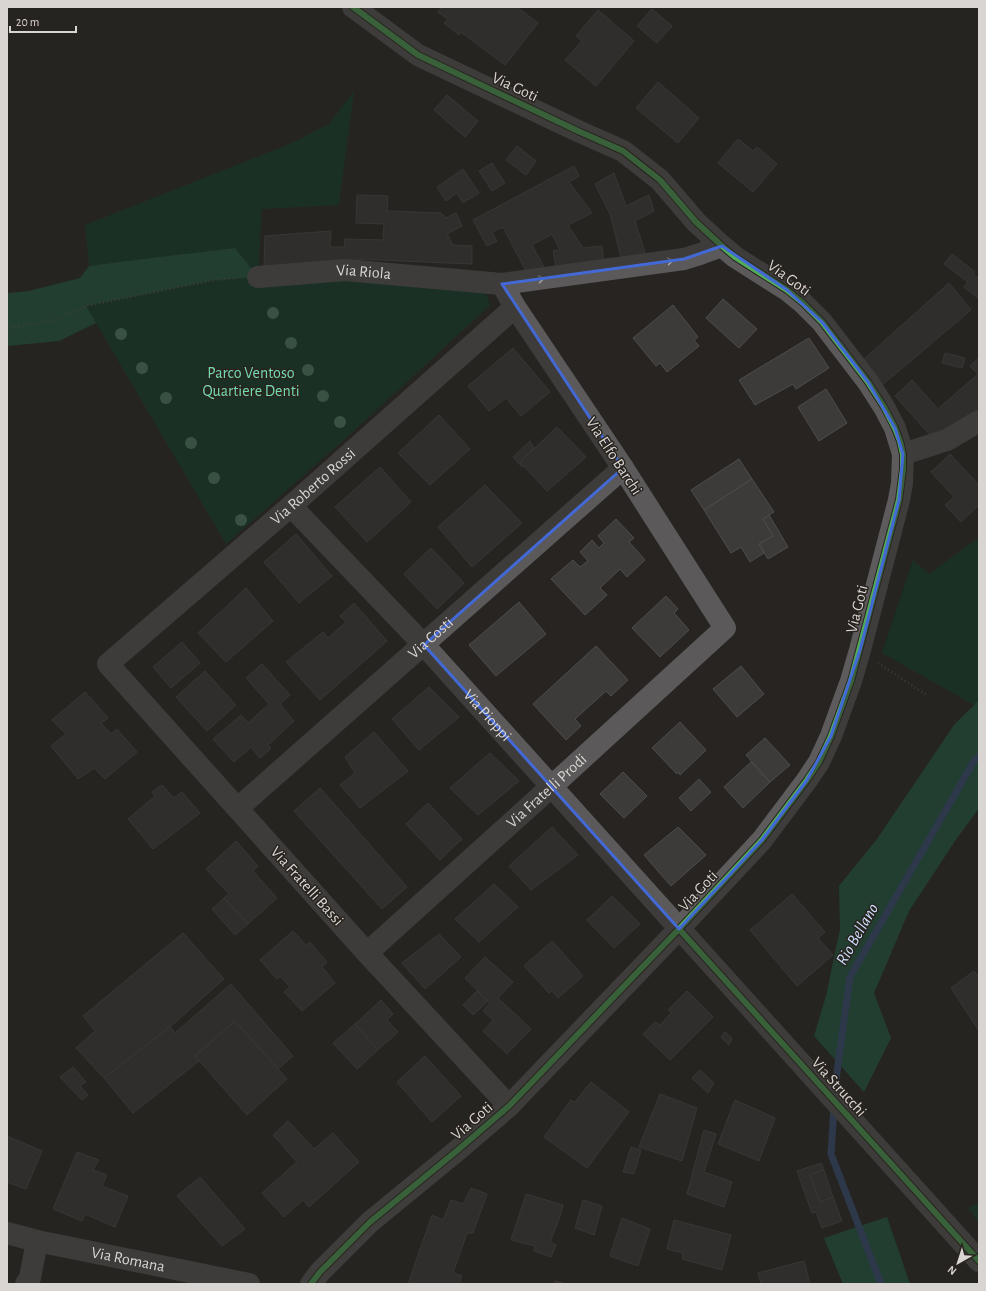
<svg xmlns="http://www.w3.org/2000/svg" width="986" height="1291" font-family="'Alegreya Sans',sans-serif">
  <rect width="100%" height="100%" fill="#272421"/>
  <g fill="#0e3f2c">
    <polygon points="354,91 339,205 262,209 258,277 482,282 490,305 355,430 226,544 86,306 214,280 257,277 235,248 143,259 89,266 85,225 292,143 329,124"/>
    <polygon points="979,537 979,700 974,705 882,653 913,560 929,574"/>
    <polygon points="979,1202 979,1223 968,1208"/>
  </g>
  <g fill="#1b5e44">
    <polygon points="235,248 258,277 214,280 86,306 96,323 59,341 7,346 7,293 29,291 80,278 89,266 143,259"/>
    <polygon points="979,700 979,808 955,841 909,911 874,993 891,1038 864,1092 814,1036 826,996 840,929 839,886 877,839 954,725"/>
    <polygon points="887,1217 910,1284 843,1284 824,1238"/>
  </g>
  <g fill="none" stroke-linecap="round" stroke-linejoin="round">
    <g stroke="#35517d" stroke-width="7">
      <polyline points="834,1094 850,977 974,761 979,756"/>
      <polyline points="834,1106 831,1154 881,1284"/>
    </g>
  </g>
  <g fill="#3d3a3a" stroke="#4f4c4c">
    <polygon points="442,7 517,7 538,23 505,65 461,32 459,35 444,23 448,19 438,12"/>
    <polygon points="652,9 672,26 657,43 637,26"/>
    <polygon points="598,10 634,41 596,86 565,60 582,41 576,36"/>
    <polygon points="658,82 699,118 678,143 636,108"/>
    <polygon points="447,95 478,121 465,137 434,110"/>
    <polygon points="738,139 753,151 757,147 777,164 753,192 718,163"/>
    <polygon points="517,146 536,161 526,175 506,160"/>
    <polygon points="492,163 505,183 492,191 479,171"/>
    <polygon points="574,166 579,176 569,182 592,213 568,225 583,248 602,246 604,263 556,267 553,251 560,250 552,234 532,245 545,269 527,273 503,227 492,232 497,241 487,246 473,220"/>
    <polygon points="463,169 479,193 463,203 457,193 446,201 437,187"/>
    <polygon points="614,173 626,206 649,195 654,211 635,221 647,259 622,261 610,214 595,184"/>
    <polygon points="357,195 388,196 387,211 441,213 446,218 456,213 462,226 447,234 453,245 472,246 472,264 356,259 356,265 264,266 265,236 331,231 330,247 344,247 345,239 383,240 384,224 356,223"/>
    <polygon points="952,254 975,272 973,274 979,279 979,299 964,287 968,282 944,264"/>
    <polygon points="949,283 971,310 881,386 862,361"/>
    <polygon points="723,299 757,329 739,348 706,318"/>
    <polygon points="673,305 698,337 694,340 699,346 667,372 660,363 656,366 633,338"/>
    <polygon points="809,338 829,368 796,389 793,384 755,405 739,380"/>
    <polygon points="513,348 550,392 521,416 506,398 489,411 468,386"/>
    <polygon points="945,353 965,358 962,368 942,363"/>
    <polygon points="979,358 979,413 932,437 895,396 912,380 938,409 978,374 970,366"/>
    <polygon points="826,389 847,423 819,441 798,407"/>
    <polygon points="439,415 470,449 430,485 398,453"/>
    <polygon points="557,427 586,457 547,491 520,462"/>
    <polygon points="530,441 534,448 520,462 522,467 513,457"/>
    <polygon points="950,454 979,485 979,505 961,522 945,505 954,497 931,472"/>
    <polygon points="739,459 752,479 704,510 691,490"/>
    <polygon points="380,467 411,502 367,542 335,507"/>
    <polygon points="752,479 774,512 763,519 773,536 759,544 764,553 750,562 741,547 731,553 704,510"/>
    <polygon points="485,485 522,523 472,567 438,527"/>
    <polygon points="769,515 788,547 768,559 759,544 773,536 763,519"/>
    <polygon points="616,519 634,538 629,542 645,560 627,577 620,569 600,588 607,595 585,615 551,579 573,560 580,567 588,561 580,552 592,540 599,548 604,543 598,536"/>
    <polygon points="296,534 332,576 299,603 264,562"/>
    <polygon points="431,548 464,583 437,609 404,574"/>
    <polygon points="246,588 273,621 226,662 198,633"/>
    <polygon points="666,596 678,609 674,613 689,630 660,657 632,628"/>
    <polygon points="519,602 546,634 496,676 469,645"/>
    <polygon points="354,603 387,641 320,700 286,662 323,632 328,638 346,622 340,616"/>
    <polygon points="182,642 200,663 171,688 153,667"/>
    <polygon points="596,646 628,680 611,696 606,691 575,719 581,726 566,740 533,704"/>
    <polygon points="262,664 290,695 280,704 294,721 268,745 271,748 260,758 251,747 234,762 213,739 241,715 248,723 269,704 246,678"/>
    <polygon points="741,666 764,694 737,717 713,689"/>
    <polygon points="205,671 236,705 207,731 176,697"/>
    <polygon points="429,687 459,717 419,750 392,719"/>
    <polygon points="85,692 108,718 101,723 111,734 117,729 137,752 105,779 94,768 78,779 51,746 66,734 52,720"/>
    <polygon points="680,722 706,750 680,775 679,772 677,774 652,748"/>
    <polygon points="374,732 408,771 360,808 340,785 355,773 345,757"/>
    <polygon points="765,738 790,765 770,782 746,755"/>
    <polygon points="490,753 519,781 478,815 450,788"/>
    <polygon points="751,762 770,782 743,808 724,787"/>
    <polygon points="623,772 647,796 624,818 600,794"/>
    <polygon points="699,779 711,792 691,811 679,798"/>
    <polygon points="162,785 174,798 182,792 200,813 153,849 128,819 155,796 152,792"/>
    <polygon points="320,788 407,887 382,909 294,811"/>
    <polygon points="428,803 462,839 440,860 406,824"/>
    <polygon points="552,827 578,855 531,890 509,866"/>
    <polygon points="678,827 706,855 671,886 644,855"/>
    <polygon points="236,841 258,866 253,871 277,898 248,924 224,898 229,894 206,869"/>
    <polygon points="494,884 518,907 479,942 455,919"/>
    <polygon points="792,894 825,932 818,938 833,955 797,986 750,930"/>
    <polygon points="612,896 640,924 614,948 587,920"/>
    <polygon points="224,898 248,924 235,935 212,909"/>
    <polygon points="293,931 306,945 310,942 327,962 322,967 335,983 302,1011 284,992 290,987 280,976 277,979 260,960"/>
    <polygon points="183,933 224,979 170,1027 104,1078 76,1048 95,1031 83,1016"/>
    <polygon points="439,934 461,957 425,989 402,963"/>
    <polygon points="552,941 583,976 558,998 552,991 549,993 524,966"/>
    <polygon points="485,957 513,982 498,998 531,1029 507,1054 483,1031 493,1020 483,1011 490,1003 465,978"/>
    <polygon points="974,971 979,977 979,1031 951,988"/>
    <polygon points="231,984 293,1056 278,1069 235,1021 195,1056 199,1061 133,1113 104,1078 170,1027 175,1033"/>
    <polygon points="477,991 488,1001 473,1015 463,1005"/>
    <polygon points="687,991 713,1017 670,1060 643,1034 655,1022 660,1025 672,1012 668,1010"/>
    <polygon points="381,1000 393,1014 387,1020 398,1032 378,1050 355,1024"/>
    <polygon points="235,1021 287,1079 247,1115 195,1056"/>
    <polygon points="355,1024 378,1050 357,1069 333,1043"/>
    <polygon points="725,1032 732,1038 729,1045 721,1037"/>
    <polygon points="425,1056 461,1096 432,1122 397,1082"/>
    <polygon points="73,1067 86,1082 80,1086 88,1095 82,1100 60,1077"/>
    <polygon points="700,1070 714,1083 708,1093 692,1078"/>
    <polygon points="591,1082 629,1112 587,1168 544,1137 571,1100 575,1102"/>
    <polygon points="660,1094 697,1108 682,1161 639,1147"/>
    <polygon points="735,1100 775,1118 759,1161 718,1144"/>
    <polygon points="288,1121 314,1149 333,1133 359,1162 309,1207 303,1200 284,1217 262,1193 297,1162 273,1135"/>
    <polygon points="704,1130 716,1134 704,1172 732,1182 724,1207 687,1194"/>
    <polygon points="7,1136 42,1151 26,1189 7,1182"/>
    <polygon points="631,1147 641,1150 634,1174 623,1172"/>
    <polygon points="77,1152 99,1160 93,1170 107,1175 102,1186 128,1196 115,1227 85,1214 82,1221 53,1209"/>
    <polygon points="821,1163 824,1170 810,1175 820,1202 833,1197 842,1221 822,1228 816,1212 812,1213 797,1171"/>
    <polygon points="824,1170 833,1197 820,1202 810,1175"/>
    <polygon points="200,1177 245,1229 222,1246 177,1196"/>
    <polygon points="471,1188 487,1194 473,1233 467,1233 453,1273 462,1276 459,1284 408,1284 432,1215 443,1220 451,1200 463,1204"/>
    <polygon points="526,1194 563,1205 561,1214 550,1242 556,1245 551,1257 534,1251 535,1246 511,1240"/>
    <polygon points="583,1200 602,1206 594,1235 575,1228"/>
    <polygon points="622,1218 650,1229 638,1266 610,1256"/>
    <polygon points="674,1220 731,1235 722,1270 682,1259 683,1253 667,1249"/>
    <polygon points="804,1261 810,1284 761,1284 758,1273"/>
    <polygon points="555,1281 566,1284 554,1284"/>
  </g>
  <g fill="none" stroke-linecap="round" stroke-linejoin="round">
    <g stroke="#5a5958" stroke-width="2.5" stroke-dasharray="1 3" stroke-linecap="butt">
      <polyline points="7,328 52,321 86,306 214,280 237,278"/>
      <polyline points="878,663 928,696"/>
    </g>
    <g stroke="#5b5959" stroke-width="22">
      <polyline points="353,7 418,55 578,131 623,151 660,180 696,222 722,246 735,257 787,290 803,303 822,322 868,382 884,407 895,428 903,454 947,440 979,421"/>
      <path id="s1" d="M258 277 345 270 502 284 684 259 700 254 722 246"/>
      <path id="s2" d="M291 506 424 645 979 1261"/>
      <path id="s3" d="M238 808 623 468"/>
      <path id="s4" d="M367 953 551 787 725 628 623 468 515 307 502 284"/>
      <path id="s5" d="M509 1106 367 953 108 664 291 506 515 307"/>
      <path id="s6" d="M7 1233 37 1241 249 1284"/>
      <polyline points="26,1284 30,1278 37,1241"/>
    </g>
    <polyline stroke="#5d5b5b" stroke-width="22" points="311,1284 320,1272 370,1222 459,1149 509,1106 679,929 762,840 807,780 819,762 831,736 851,681 860,650 899,500 902,483 903,454"/>
    <defs>
      <g id="cycleway">
        <polyline points="679,929 979,1261"/>
        <polyline points="311,1284 320,1272 370,1222 459,1149 509,1106 679,929 762,840 807,780 819,762 831,736 851,681 899,500 903,469 903,454 900,441 895,428 884,407 868,382 822,322 803,303 787,290 735,257 722,246 696,222 660,180 623,151 578,131 418,55 353,7"/>
      </g>
    </defs>
    <use href="#cycleway" stroke="#29241f" stroke-width="8"/>
    <use href="#cycleway" stroke="#51ab58" stroke-width="6"/>
  </g>
  <g fill="#50886d">
    <circle cx="273" cy="313" r="6"/>
    <circle cx="121" cy="334" r="6"/>
    <circle cx="291" cy="343" r="6"/>
    <circle cx="142" cy="368" r="6"/>
    <circle cx="308" cy="370" r="6"/>
    <circle cx="323" cy="396" r="6"/>
    <circle cx="166" cy="398" r="6"/>
    <circle cx="340" cy="422" r="6"/>
    <circle cx="191" cy="443" r="6"/>
    <circle cx="214" cy="478" r="6"/>
    <circle cx="241" cy="520" r="6"/>
  </g>
  <defs><path id="oneway-chevron" d="M-2-3.5L2.5 0L-2 3.5" fill="none" stroke-width="1.6" stroke-linecap="round" stroke-linejoin="round"/></defs>
  <g stroke="#a7a3a2">
    <use href="#oneway-chevron" transform="translate(670 261) rotate(-8)"/>
    <use href="#oneway-chevron" transform="translate(541 279) rotate(-8)"/>
  </g>
  <path d="M0 0H986V1291H0ZM722 246 787 290 822 322 868 382 895 428 903 454 899 500 860 650 831 736 807 780 762 840 679 929 424 645 623 468 502 284 684 259Z" fill="#272421" fill-opacity=".55" fill-rule="evenodd"/>
  <path fill="none" stroke="#4369d7" stroke-width="3" stroke-linejoin="round" d="M722 246 787 290 822 322 868 382 895 428 903 454 899 500 860 650 831 736 807 780 762 840 679 929 424 645 623 468 502 284 684 259Z"/>
  <g text-anchor="middle" dominant-baseline="central" stroke-width="3" stroke-linejoin="round" paint-order="stroke">
    <g font-size="16" fill="#d9d5d2" stroke="#29241f">
      <text transform="translate(515 87) rotate(25)">Via Goti</text>
      <text stroke="none"><textPath href="#s1" startOffset="106">Via Riola</textPath></text>
      <text transform="translate(789 278) rotate(36)">Via Goti</text>
      <text transform="translate(614 456) rotate(57)">Via Elfo Barchi</text>
      <text stroke="none"><textPath href="#s5" startOffset="868">Via Roberto Rossi</textPath></text>
      <text transform="translate(857 609) rotate(-76)">Via Goti</text>
      <text stroke="none"><textPath href="#s3" startOffset="257">Via Costi</textPath></text>
      <text stroke="none"><textPath href="#s2" startOffset="287">Via Pioppi</textPath></text>
      <text stroke="none"><textPath href="#s4" startOffset="242">Via Fratelli Prodi</textPath></text>
      <text transform="translate(307 886) rotate(48)">Via Fratelli Bassi</text>
      <text transform="translate(698 891) rotate(-47)">Via Goti</text>
      <text transform="translate(839 1087) rotate(48)">Via Strucchi</text>
      <text transform="translate(472 1121) rotate(-41)">Via Goti</text>
      <text stroke="none"><textPath href="#s6" startOffset="124">Via Romana</textPath></text>
    </g>
    <g font-size="16" fill="#72daab" stroke="#29241f">
      <text x="251" y="373">Parco Ventoso<tspan x="251" dy="18">Quartiere Denti</tspan></text>
    </g>
    <g font-size="17" font-style="italic" fill="#c9ddfc" stroke="#29241f">
      <text transform="translate(857 934) rotate(-60)">Rio Bellano</text>
    </g>
  </g>
  <rect width="986" height="1291" fill="none" stroke="#d9d5d2" stroke-width="16"/>
  <g transform="translate(958 1263) rotate(219)" stroke="#29241f" stroke-width="3" paint-order="stroke">
  <path d="M0-3L7 15L0 10L-7 15Z" fill="#d9d5d2"/>
  <text y="-6" font-size="11" font-weight="bold" text-anchor="middle" fill="#d9d5d2">N</text>
  </g>
  <path d="M10 26v6h66v-6" fill="none" stroke="#d9d5d2" stroke-width="2"/>
  <text x="16" y="26" font-size="12" fill="#d9d5d2" stroke="#29241f" stroke-width="3" paint-order="stroke">20 m</text>
</svg>
